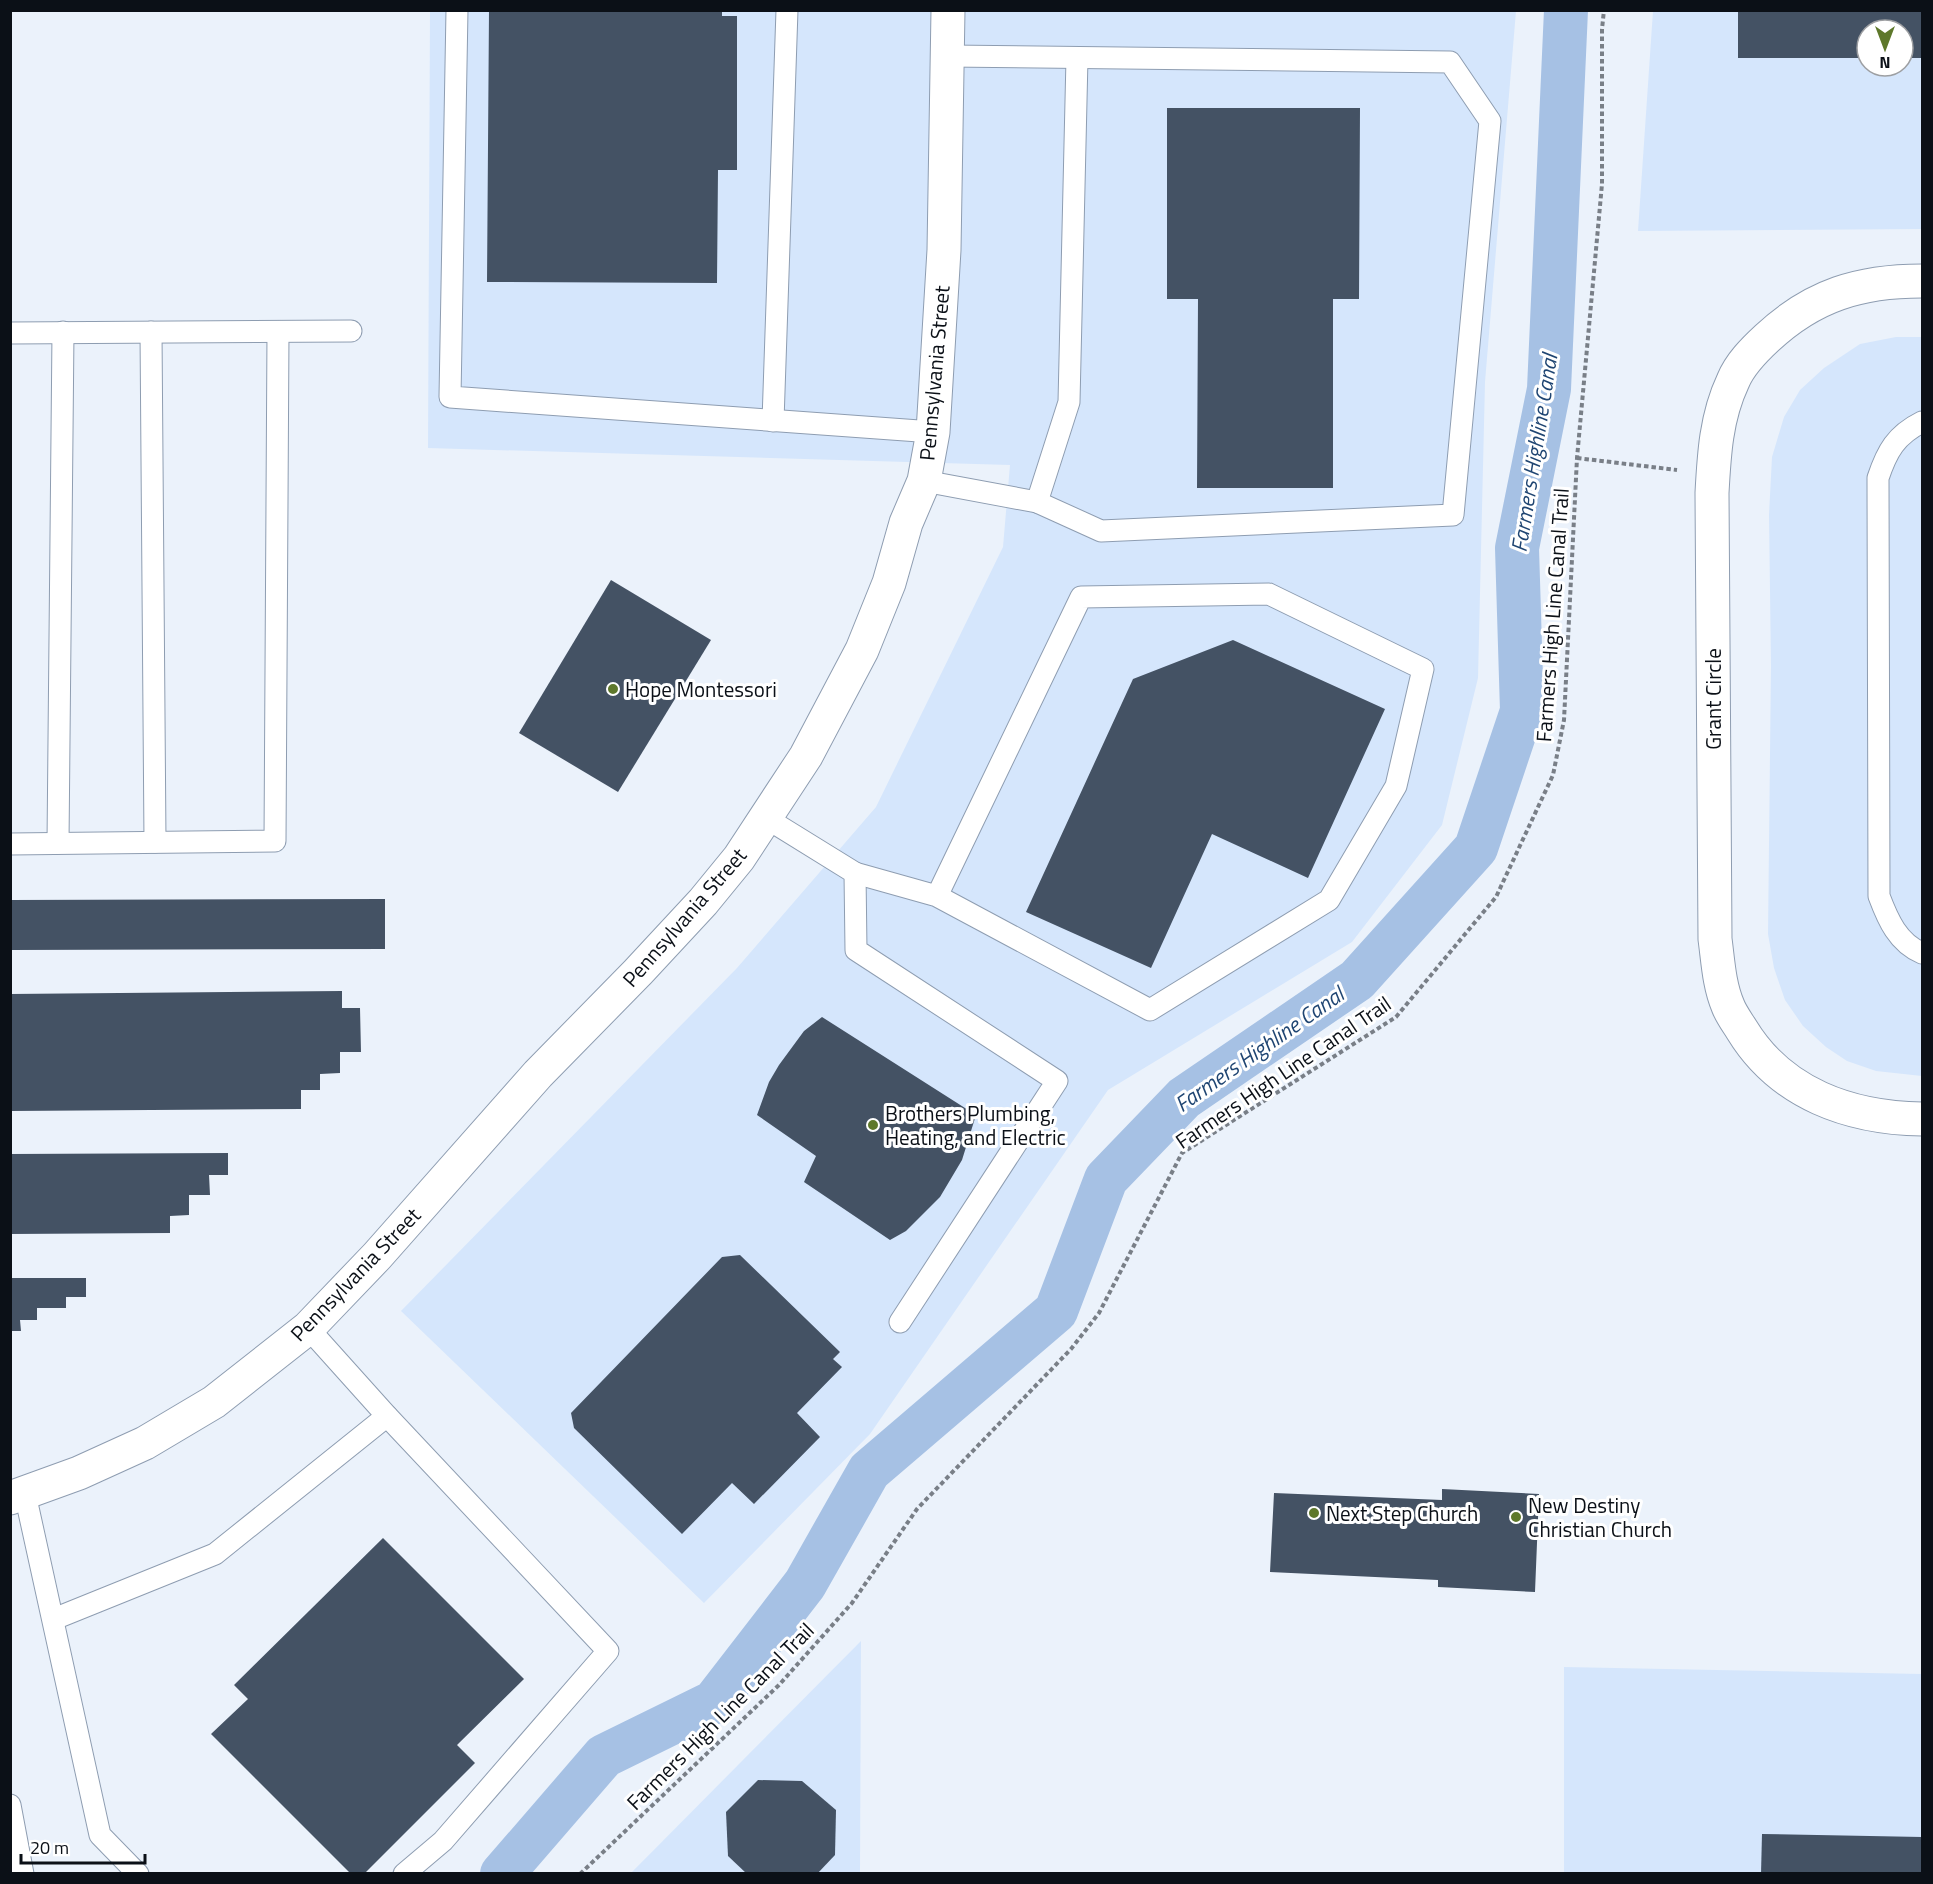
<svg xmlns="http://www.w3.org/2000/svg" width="1933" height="1884" font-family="'Titillium Web',sans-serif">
  <rect width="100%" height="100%" fill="#ebf2fb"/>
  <g fill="#d5e6fc" fill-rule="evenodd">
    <polygon points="430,11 1516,11 1485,382 1478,678 1442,825 1352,942 1108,1090 870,1434 704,1603 401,1311 737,968 876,807 1003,547 1010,465 428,448"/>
    <path d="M1653 11H1922V229L1638 231ZM1867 30H1903V66H1867Z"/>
    <polygon points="1896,337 1922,337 1922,1076 1876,1071 1847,1061 1826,1047 1803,1026 1785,1000 1774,968 1768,934 1771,666 1769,515 1772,457 1784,417 1800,390 1824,368 1860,344"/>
    <polygon points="861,1641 860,1873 631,1873"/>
    <polygon points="1564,1667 1922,1674 1922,1873 1564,1873"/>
  </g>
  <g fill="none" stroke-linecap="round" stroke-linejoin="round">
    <polyline stroke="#a6c1e4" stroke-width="44" points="502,1874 604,1756 714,1702 805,1584 869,1471 1056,1311 1106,1179 1184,1098 1357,980 1476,848 1522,711 1517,548 1549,389 1566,10"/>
  </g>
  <g fill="#445264">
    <polygon points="489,10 722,10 722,16 737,16 737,170 718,170 717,283 487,282"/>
    <polygon points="1738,10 1922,10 1922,58 1903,58 1903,30 1867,30 1867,58 1738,58"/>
    <polygon points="1167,108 1360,108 1359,299 1333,299 1333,488 1197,488 1198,299 1167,299"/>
    <polygon points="611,580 711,640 618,792 519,733"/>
    <polygon points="1233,640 1385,709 1308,878 1212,834 1151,968 1026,912 1133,679"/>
    <polygon points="385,899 385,949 10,950 10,900"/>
    <polygon points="342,991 342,1008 360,1008 361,1052 340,1052 340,1073 320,1074 320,1090 301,1090 301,1109 10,1111 10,994"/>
    <polygon points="822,1017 976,1115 962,1160 940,1197 906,1231 890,1240 804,1182 816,1156 757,1115 769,1082 779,1065 804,1031"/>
    <polygon points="228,1153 228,1175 209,1175 210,1195 189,1195 189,1215 170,1216 170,1233 10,1234 10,1154"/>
    <polygon points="740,1255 840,1352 833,1359 842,1367 797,1413 820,1437 754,1504 732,1483 682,1534 574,1428 571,1413 722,1257"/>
    <polygon points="10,1278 86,1278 86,1297 66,1297 66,1308 37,1308 37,1320 20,1320 21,1331 10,1331"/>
    <polygon points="1442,1489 1539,1494 1535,1592 1438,1587 1438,1580 1270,1572 1274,1493 1442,1500"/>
    <polygon points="383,1538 524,1679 457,1745 475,1763 364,1874 351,1874 211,1734 248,1699 234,1685"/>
    <polygon points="758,1780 802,1781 836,1810 835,1855 817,1874 747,1874 728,1856 726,1812"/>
    <polygon points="1762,1834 1922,1837 1922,1874 1761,1874"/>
  </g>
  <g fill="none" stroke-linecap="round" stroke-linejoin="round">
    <defs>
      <g id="service">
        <polyline points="457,10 450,397 933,432"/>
        <polyline points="151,332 155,842"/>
        <polyline points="10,333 351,331"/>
        <polyline points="773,421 787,10"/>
        <path d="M1922 422C1896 435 1887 451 1878 478L1879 896C1888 920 1898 943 1922 953"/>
        <polyline points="924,481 1037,502 1101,531 1453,515 1490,121 1450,62 948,56"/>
        <polyline points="1037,502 1069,402 1077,58"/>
        <polyline points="766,818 855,873 856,950 1057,1081 900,1322"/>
        <polyline points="58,843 63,332"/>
        <polyline points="10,844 275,841 278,332"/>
        <polyline points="855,873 937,896 1150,1010 1329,900 1396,786 1423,669 1269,594 1081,597 937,896"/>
        <polyline points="308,1328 387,1416 608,1651 443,1841 404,1874"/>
        <polyline points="25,1494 100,1835 138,1874"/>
        <polyline points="54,1619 215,1554 387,1416"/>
        <polyline points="10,1805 23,1874"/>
      </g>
      <g id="minor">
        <path d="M1922 281C1860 281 1813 295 1767 338 1754 350 1740 364 1733 381 1716 417 1714 455 1712 493L1715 939C1718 961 1719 985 1728 1006 1731 1014 1737 1022 1742 1030 1781 1094 1850 1118 1922 1119"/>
        <polyline points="10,1498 79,1473 145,1443 214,1402 308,1328 377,1256 538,1074 638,972 703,902 739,858 806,756 862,650 889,583 906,523 924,481 933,432 944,250 948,10"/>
      </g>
    </defs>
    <use href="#service" stroke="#8e9db1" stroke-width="23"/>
    <use href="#minor" stroke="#8e9db1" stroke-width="35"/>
    <g stroke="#797f87" stroke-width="4" stroke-dasharray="4.5 3" stroke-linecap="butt">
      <polyline points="1577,458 1677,470"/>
      <polyline points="580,1874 779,1685 852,1603 917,1509 1071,1349 1099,1313 1182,1153 1396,1017 1496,897 1553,775 1564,720 1577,458 1602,184 1602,29 1604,10"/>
    </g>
    <use href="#service" stroke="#fff" stroke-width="21"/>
    <use href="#minor" stroke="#fff" stroke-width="33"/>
  </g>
  <g fill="#5e782b" stroke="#fff" stroke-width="2">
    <circle cx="613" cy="689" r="6"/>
    <circle cx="873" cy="1125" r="6"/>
    <circle cx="1314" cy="1513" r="6"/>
    <circle cx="1516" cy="1517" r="6"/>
  </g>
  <g text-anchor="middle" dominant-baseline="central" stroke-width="6" stroke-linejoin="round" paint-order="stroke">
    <g font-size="21" fill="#0b1017" stroke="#fff">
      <text transform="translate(934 373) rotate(-85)">Pennsylvania Street</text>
      <text transform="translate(1552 615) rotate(-86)">Farmers High Line Canal Trail</text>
      <text transform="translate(1713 699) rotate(-90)">Grant Circle</text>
      <text transform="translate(684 917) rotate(-49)">Pennsylvania Street</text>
      <text transform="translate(1283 1072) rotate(-34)">Farmers High Line Canal Trail</text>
      <text transform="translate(355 1274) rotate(-46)">Pennsylvania Street</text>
      <text transform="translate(720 1716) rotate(-45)">Farmers High Line Canal Trail</text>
    </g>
    <g font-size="21" fill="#0b1017" stroke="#fff" text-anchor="start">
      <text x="625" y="689">Hope Montessori</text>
      <text x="885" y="1113">Brothers Plumbing,<tspan x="885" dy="24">Heating, and Electric</tspan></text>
      <text x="1528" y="1505">New Destiny<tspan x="1528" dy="24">Christian Church</tspan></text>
      <text x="1326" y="1513">Next Step Church</text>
    </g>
    <g font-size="22" font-style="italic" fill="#1f4572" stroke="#fff">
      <text transform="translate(1534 453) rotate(-81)">Farmers Highline Canal</text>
      <text transform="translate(1259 1049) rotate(-35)">Farmers Highline Canal</text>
    </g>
  </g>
  <rect width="1933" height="1884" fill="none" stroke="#0b1017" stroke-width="24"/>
  <g transform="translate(1885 48) rotate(180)"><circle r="28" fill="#ffffff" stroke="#9d9fa2" stroke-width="1.5"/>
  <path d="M0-4.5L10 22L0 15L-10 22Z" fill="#5e782b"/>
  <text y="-9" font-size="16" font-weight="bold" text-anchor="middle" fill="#0b1017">N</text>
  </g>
  <path d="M21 1854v9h124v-9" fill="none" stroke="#0b1017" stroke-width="3"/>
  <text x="30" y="1854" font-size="18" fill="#0b1017" stroke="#ffffff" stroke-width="4.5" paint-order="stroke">20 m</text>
</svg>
